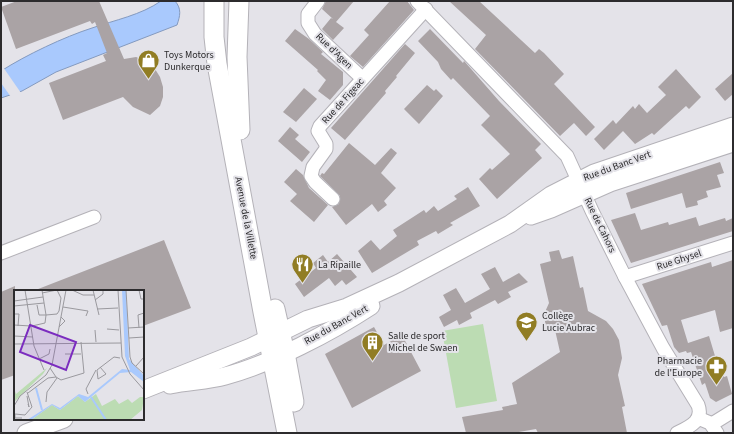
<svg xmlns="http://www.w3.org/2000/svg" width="734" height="434" font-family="'Source Sans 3',sans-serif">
  <rect width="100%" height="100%" fill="#e4e3e9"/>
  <polygon fill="#bcdcb3" points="483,324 497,401 456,408 442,331"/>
  <path fill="#a9c9fd" stroke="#849abf" d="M161 1H175C182 9 180 16 177 25L56 72 22 91 1 98V71C26 55 64 37 92 28 115 20 141 15 161 1Z"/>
  <polygon fill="#e4e3e9" points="3,67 21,93 11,97 1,83 1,68"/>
  <g fill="#aaa3a5">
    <polygon points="17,1 99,1 124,59 136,57 145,60 155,69 160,77 163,87 163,97 160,106 150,115 133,107 123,97 63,120 49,83 106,61 103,55 107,53 95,22 92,24 90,21 16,49 1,7"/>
    <polygon points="326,1 354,1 336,22 344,28 333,40 322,29 331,18 333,19 322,9"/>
    <polygon points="390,1 407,1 414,10 363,67 350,56 369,35 364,30"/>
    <polygon points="449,1 479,1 535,53 539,49 544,53 564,74 554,84 595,127 586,136 574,123 560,136 475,49 486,35"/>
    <polygon points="295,29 309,39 323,52 321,54 343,72 343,85 330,100 318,91 326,80 317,71 318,70 285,41"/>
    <polygon points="430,29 463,63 464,61 465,62 499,101 541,144 535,150 542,158 497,199 479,179 490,168 492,170 510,154 481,125 490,116 453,78 451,80 441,69 438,62 418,41"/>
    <polygon points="405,44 415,53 396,76 397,77 385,91 386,93 345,140 331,128"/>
    <polygon points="676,69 701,97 689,109 686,106 654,135 652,133 635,144 623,131 604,150 594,139 613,120 616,124 633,106 635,109 639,104 647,113 666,95 658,87"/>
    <polygon points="733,73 733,94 725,101 715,89"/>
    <polygon points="427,85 434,91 436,89 443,96 419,124 404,109"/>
    <polygon points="304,88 317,99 296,122 283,112"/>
    <polygon points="290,127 299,135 295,139 310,152 302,162 278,141"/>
    <polygon points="349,143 375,165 391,148 397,153 381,173 396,188 384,201 387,205 378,212 372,204 346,225 332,207 339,204 340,196 320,176 322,173 324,174"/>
    <polygon points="720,162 724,173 717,175 721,187 706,191 708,197 697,201 698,205 686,208 682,193 631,209 626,193"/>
    <polygon points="296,169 303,175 309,188 328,205 314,222 290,201 297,194 284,182"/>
    <polygon points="468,187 480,206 450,223 453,225 438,234 436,231 417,241 419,245 372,273 358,251 371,240 380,250 397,236 393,230 424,210 426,213 434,206 438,211 457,199 454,196"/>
    <polygon points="635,213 641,230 668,222 669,225 696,217 699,226 725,218 726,221 733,218 733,231 631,263 611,220"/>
    <polygon points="164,240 191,308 143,326 143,291 33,291"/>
    <polygon points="559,250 562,259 573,256 580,288 583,287 588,311 606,321 613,329 619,340 622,358 618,375 625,406 622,407 627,433 538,433 536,429 513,433 466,433 462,417 503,410 502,407 517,404 512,383 560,352 555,330 545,324 545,312 549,303 540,264 551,261 549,252"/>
    <polygon points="337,254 357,277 346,285 342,280 335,286 329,278 304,297 295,284 316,268 313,263 323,255 328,262"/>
    <polygon points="733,260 733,328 720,332 715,310 681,320 688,343 709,336 718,366 720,366 724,377 727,376 732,394 716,402 710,398 705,383 702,385 691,352 687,353 686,351 679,353 674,347 667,325 662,326 642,284 711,262 712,267"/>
    <polygon points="495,267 503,282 519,273 528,282 508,292 511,297 498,304 495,300 470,313 472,318 459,325 457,320 444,327 439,317 451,310 443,295 456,288 465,303 490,289 481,274"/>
    <polygon points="15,286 15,375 1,380 1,292"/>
    <polygon points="374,327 384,345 402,335 421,371 352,408 325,354"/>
  </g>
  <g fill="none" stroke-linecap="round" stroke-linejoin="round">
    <defs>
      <g id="minor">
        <polyline points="318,1 308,14 308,23 315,34 362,78"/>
        <path d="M417 1 567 156 592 211 625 277 663 348 698 405C704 421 689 427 677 433"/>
        <polyline points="333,199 315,182 311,176 313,167 326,149 326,144 318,131 320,126 426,9"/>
        <polyline points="1,253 94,217"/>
        <polyline points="625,277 733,243"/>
        <polyline points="698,418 710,423 717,433"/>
        <polyline points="712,424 733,411"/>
      </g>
      <g id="tertiary">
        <polyline points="531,216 551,209 610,183 733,143"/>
        <path d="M170 385C188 381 207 381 225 376 271 364 331 332 371 306"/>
        <polyline points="143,390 251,347 308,319 347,307 399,283 510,224 551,195 594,173 733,126"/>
        <polyline points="26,433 64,419"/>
      </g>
      <g id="secondary">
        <polyline points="214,1 214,37 217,64 263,312 287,433"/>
        <polyline points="239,1 237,57 240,130"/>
        <polyline points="275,309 285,353 294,402"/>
      </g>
    </defs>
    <use href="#minor" stroke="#b4b2b8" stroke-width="15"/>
    <use href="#tertiary" stroke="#b4b2b8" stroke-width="19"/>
    <use href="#secondary" stroke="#b4b2b8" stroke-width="21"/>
    <use href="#minor" stroke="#fff" stroke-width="13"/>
    <use href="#tertiary" stroke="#fff" stroke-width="17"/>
    <use href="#secondary" stroke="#fff" stroke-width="19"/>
  </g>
  <defs>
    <symbol id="shop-pin" viewBox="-11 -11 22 30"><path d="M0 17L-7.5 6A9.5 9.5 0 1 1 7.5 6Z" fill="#917d24" stroke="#e4e3e9"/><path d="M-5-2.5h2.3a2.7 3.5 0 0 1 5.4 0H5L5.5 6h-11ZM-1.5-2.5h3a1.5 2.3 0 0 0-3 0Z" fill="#fff"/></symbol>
    <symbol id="restaurant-pin" viewBox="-11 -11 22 30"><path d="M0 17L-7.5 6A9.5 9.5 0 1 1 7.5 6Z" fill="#917d24" stroke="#e4e3e9"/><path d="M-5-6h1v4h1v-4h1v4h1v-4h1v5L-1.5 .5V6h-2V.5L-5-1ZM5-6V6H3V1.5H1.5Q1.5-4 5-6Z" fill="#fff"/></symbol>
    <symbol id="school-pin" viewBox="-11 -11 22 30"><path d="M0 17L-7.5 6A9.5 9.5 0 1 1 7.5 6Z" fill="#917d24" stroke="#e4e3e9"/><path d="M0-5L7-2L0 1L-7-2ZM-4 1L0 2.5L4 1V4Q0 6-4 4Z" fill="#fff"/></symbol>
    <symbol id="building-pin" viewBox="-11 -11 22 30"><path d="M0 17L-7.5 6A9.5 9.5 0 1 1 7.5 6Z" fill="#917d24" stroke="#e4e3e9"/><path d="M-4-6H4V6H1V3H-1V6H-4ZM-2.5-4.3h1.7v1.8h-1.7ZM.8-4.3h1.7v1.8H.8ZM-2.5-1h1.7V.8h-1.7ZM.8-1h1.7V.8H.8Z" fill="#fff"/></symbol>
    <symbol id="pharmacy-pin" viewBox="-11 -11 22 30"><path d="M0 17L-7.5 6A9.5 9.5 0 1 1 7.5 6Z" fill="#917d24" stroke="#e4e3e9"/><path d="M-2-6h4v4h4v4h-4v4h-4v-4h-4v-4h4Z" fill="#fff"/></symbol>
  </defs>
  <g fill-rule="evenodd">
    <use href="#shop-pin" x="136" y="48" width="25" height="34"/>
    <use href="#restaurant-pin" x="290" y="252" width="25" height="34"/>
    <use href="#school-pin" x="514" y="310" width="25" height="34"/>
    <use href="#building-pin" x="360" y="330" width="25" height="34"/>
    <use href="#pharmacy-pin" x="704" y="354" width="25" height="34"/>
  </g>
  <g text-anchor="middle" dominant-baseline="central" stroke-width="4" stroke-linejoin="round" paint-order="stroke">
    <g font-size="10" fill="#2c2b2d" stroke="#e4e3e9">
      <text transform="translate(334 51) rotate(44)">Rue d'Agen</text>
      <text transform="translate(343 101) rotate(-48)">Rue de Figeac</text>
      <text transform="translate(617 166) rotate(-20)">Rue du Banc Vert</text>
      <text transform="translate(246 218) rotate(79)">Avenue de la Villette</text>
      <text transform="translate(600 225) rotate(64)">Rue de Cahors</text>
      <text transform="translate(679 260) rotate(-18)">Rue Ghysel</text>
      <text transform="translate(336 325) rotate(-29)">Rue du Banc Vert</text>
    </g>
    <g font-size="10" fill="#2c2b2d" stroke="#e4e3e9" text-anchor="start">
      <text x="164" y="55">Toys Motors<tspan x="164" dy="12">Dunkerque</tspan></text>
      <text x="318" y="265">La Ripaille</text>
      <text x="542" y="316">Collège<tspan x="542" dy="12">Lucie Aubrac</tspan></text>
      <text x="388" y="336">Salle de sport<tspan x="388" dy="12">Michel de Swaen</tspan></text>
      <text x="702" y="361" text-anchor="end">Pharmacie<tspan x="702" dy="12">de l'Europe</tspan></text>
    </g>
  </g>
  <g transform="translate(14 290)">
    <rect width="130" height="130" fill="#e4e3e9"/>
    <path d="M33 78 29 84 0 112V98L2 104ZM82 104 88 116 101 109 105 114 114 109 118 113 126 107H130L128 120 116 130H17L38 115 46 120 64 106 71 112Z" fill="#bcdcb3"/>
    <path d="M108 0H112L115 69 130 86V92L117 82 106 83 71 112 64 106 46 120 38 115 17 130H13L38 114 46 118 65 104 74 107 108 79 116 80 111 66Z" fill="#a9c9fd"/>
    <path fill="none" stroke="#a9c9fd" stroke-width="2" d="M22 98 28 120M77 107 92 130"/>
    <path fill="none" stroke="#9a999e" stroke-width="1" d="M11 0 20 56 30 80M58 0 69 5H80M79 0 85 25M104 0 108 67 116 84 130 100M112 0 116 67 118 73 130 84M125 0 127 9H130M28 3 43 0M81 10 89 4V0M0 11 29 7M23 15 25 25H32M0 16 30 13M49 17 74 21 72 26M83 19 104 18M0 24H5L4 36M32 25 43 24 45 21 47 8 43 0M0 35 17 36M18 36 31 33 32 25 28 0M45 37 51 31 47 27M114 38 130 37M125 38 124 25 130 23M93 39 105 40M81 40 82 52M0 46 19 47M115 48 130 47M0 54 107 53M51 64H67M25 69 35 64 36 59M122 76 130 67M86 77 92 84 84 89 83 80 100 67 106 68M36 78 42 87 47 90 70 83 67 52M14 103 34 88 42 87M74 104 72 99 82 80M13 106 15 117 14 114M32 112 33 102 43 88M0 116 6 106 32 85 38 75 52 0M11 125 18 117 13 102M8 128H1V124L11 125"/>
    <path fill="#7b2cbf" fill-opacity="0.15" stroke="#7b2cbf" stroke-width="2" d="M16 35 62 52 52 80 6 62Z"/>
    <rect width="130" height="130" fill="none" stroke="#2c2b2d" stroke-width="2"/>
  </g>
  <rect width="734" height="434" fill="none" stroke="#2c2b2d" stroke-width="4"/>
</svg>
